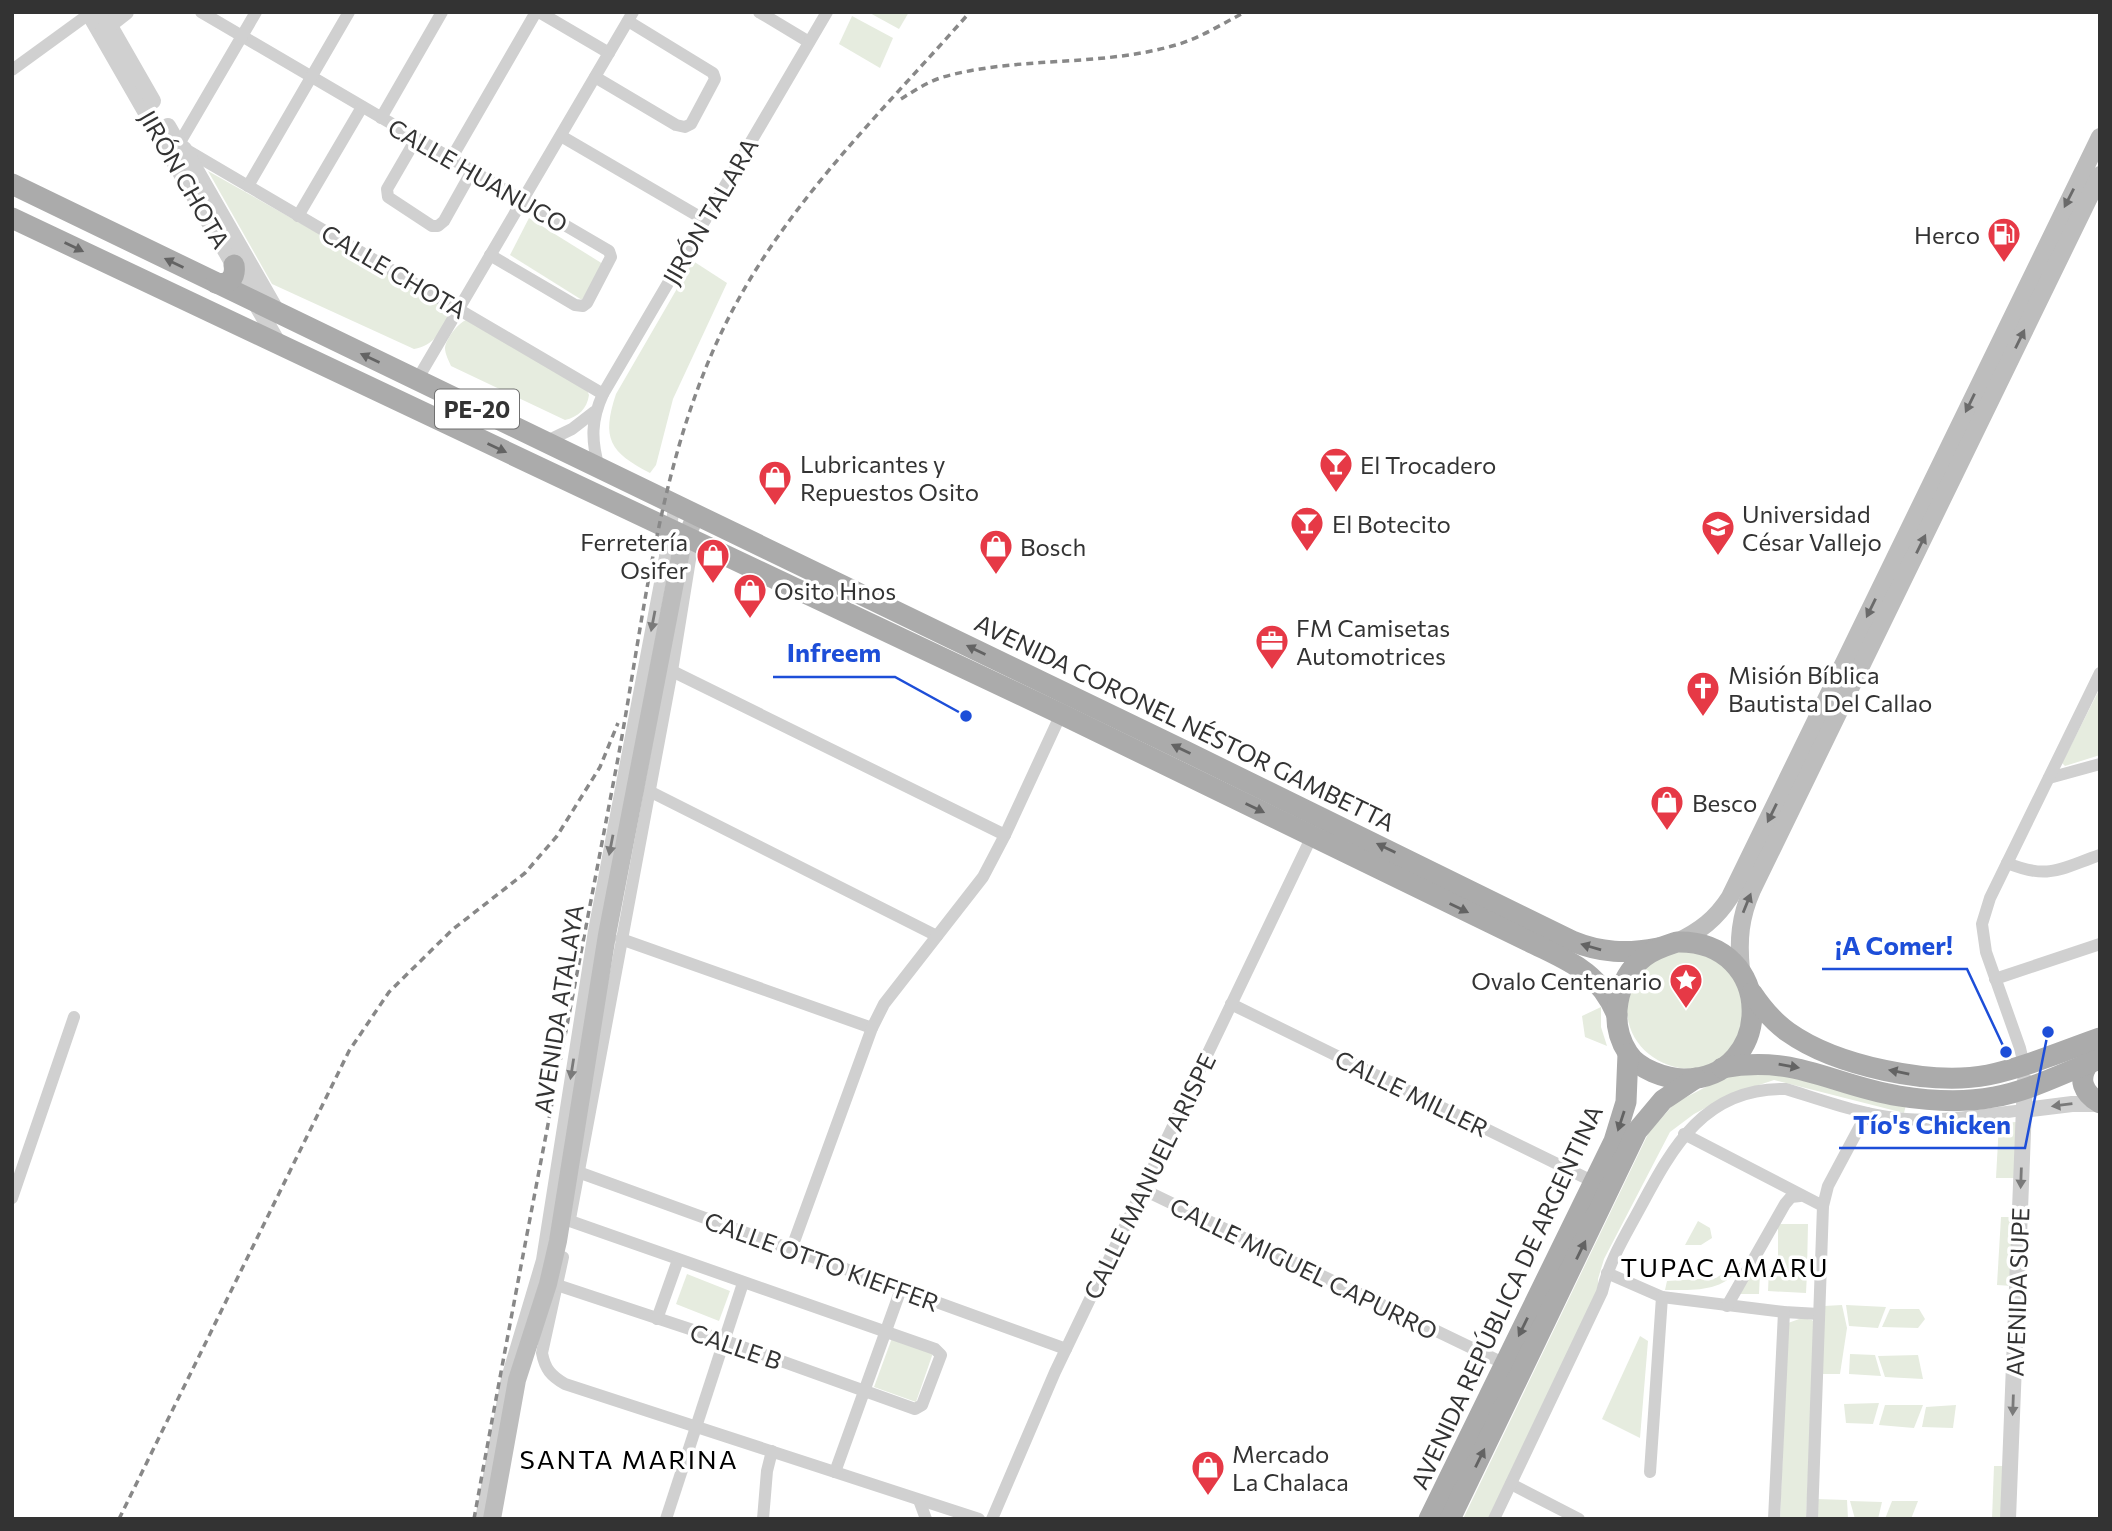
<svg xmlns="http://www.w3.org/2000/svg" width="2112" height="1531" font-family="Commissioner,sans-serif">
  <rect width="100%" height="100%" fill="#fff"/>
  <g fill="#e6ecdf">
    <polygon points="868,12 909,12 899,29"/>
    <polygon points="852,16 893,38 880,68 839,44"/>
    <path d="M208 171 447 306 450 311C444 330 433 346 414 349L272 284Z"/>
    <polygon points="529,218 603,264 582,300 510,255"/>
    <path d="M693 261 727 283 673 399 656 465 650 473C610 452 601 439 616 394Z"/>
    <path d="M466 320 587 390 589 395C587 409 578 417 565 420L451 366C449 361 445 354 445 348 446 339 458 323 466 320Z"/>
    <polygon points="2100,688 2100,755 2065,766 2062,763"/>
    <path d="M1677 949C1708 955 1712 951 1732 976 1735 980 1741 984 1742 989 1746 1003 1742 1029 1735 1041 1704 1098 1613 1059 1629 995 1631 985 1636 973 1644 967 1654 960 1666 955 1677 949Z"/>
    <polygon points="1601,1007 1601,1027 1607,1046 1585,1037 1582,1016"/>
    <polygon points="1774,1067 1907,1101 1904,1113 1774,1080 1732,1094 1694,1114 1670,1132 1604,1259 1598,1279 1598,1291 1488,1519 1463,1519 1649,1132 1675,1103 1725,1077"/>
    <polygon points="2016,1122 2015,1178 1996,1178 1999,1123"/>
    <polygon points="2001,1217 2016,1217 2012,1286 1997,1285"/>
    <polygon points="1698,1221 1710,1228 1712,1238 1701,1245 1685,1245"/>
    <polygon points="1778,1224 1808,1224 1807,1270 1789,1271 1807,1273 1806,1293 1768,1291 1769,1269 1778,1269"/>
    <polygon points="1761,1251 1759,1294 1740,1294"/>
    <path d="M1741 1262C1729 1293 1693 1290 1665 1290L1667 1281 1716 1278Z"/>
    <polygon points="687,1274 730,1291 719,1321 676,1304"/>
    <polygon points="1842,1305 1847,1328 1840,1374 1822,1374 1824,1306"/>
    <polygon points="1846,1305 1886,1307 1878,1328 1849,1326"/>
    <polygon points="1890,1309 1919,1309 1925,1319 1918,1328 1882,1327"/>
    <polygon points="1802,1318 1812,1320 1815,1323 1806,1519 1780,1519 1788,1323"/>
    <polygon points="1640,1336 1648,1341 1640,1438 1602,1419"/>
    <polygon points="892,1338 933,1353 916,1402 874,1387"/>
    <polygon points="1850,1354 1875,1355 1881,1376 1849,1374"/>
    <polygon points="1918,1355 1923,1379 1885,1377 1878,1356"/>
    <polygon points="1879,1403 1873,1424 1846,1423 1844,1404"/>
    <polygon points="1885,1405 1923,1405 1914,1428 1879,1425"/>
    <polygon points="1956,1405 1953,1428 1922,1427 1926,1407"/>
    <polygon points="1994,1466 2008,1466 2005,1519 1992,1519"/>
    <polygon points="1816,1499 1847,1500 1848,1519 1815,1519"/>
    <polygon points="1850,1501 1882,1502 1878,1519 1855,1519"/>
    <polygon points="1892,1501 1918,1501 1911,1519 1885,1519"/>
  </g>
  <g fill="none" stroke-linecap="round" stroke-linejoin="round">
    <g stroke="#d0d0d0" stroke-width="12">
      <polyline points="201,12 609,251 611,257 587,303 583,306 575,305 490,255"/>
      <polyline points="539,12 609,53"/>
      <polyline points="759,12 809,42"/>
      <polyline points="12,70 89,14"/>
      <polyline points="595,77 676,125 685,127 691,124 715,79 713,73 628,21"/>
      <polyline points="381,118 442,12"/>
      <polyline points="561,136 705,220"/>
      <polyline points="416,139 387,189 388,197 432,226 438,226 444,221 472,171"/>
      <polyline points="176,149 256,12"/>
      <polyline points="185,149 603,394"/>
      <polyline points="451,159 536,12"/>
      <polyline points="248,186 349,12"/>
      <polyline points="298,216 362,107"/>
      <polyline points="417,380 633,12"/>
      <polyline points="545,442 572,429 594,412"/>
      <path d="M599 468C591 440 591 420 603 394L827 12"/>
      <polyline points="672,671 1005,835"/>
      <polyline points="2049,778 2100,764"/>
      <polyline points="649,791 937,936"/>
      <path d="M2007 863C2049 880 2059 869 2100 855"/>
      <polyline points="621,939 872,1028"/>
      <polyline points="1995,979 2100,944"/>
      <polyline points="1231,1004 1594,1182"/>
      <polyline points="2024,1065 2020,1048 1986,952 1982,924 1990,898 2100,673"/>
      <polyline points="1684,1134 1823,1206"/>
      <polyline points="578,1172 1066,1349"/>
      <polyline points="1142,1189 1505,1364"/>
      <polyline points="12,1198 74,1017"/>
      <polyline points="570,1219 672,671 693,541"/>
      <polyline points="791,1250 872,1028 884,1004 983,877 1005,835 1061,714"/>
      <path d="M563 1257 542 1353C545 1369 551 1376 565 1384L979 1519"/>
      <polyline points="1607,1273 1662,1297 1784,1312 1819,1314"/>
      <polyline points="557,1285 723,1340 915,1409 922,1405 941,1355 935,1349 570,1221"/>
      <polyline points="1727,1306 1785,1204 1791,1197 1800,1196"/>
      <polyline points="657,1319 678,1260"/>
      <polyline points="835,1472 901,1289"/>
      <polyline points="1650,1472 1662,1297"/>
      <polyline points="1511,1484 1579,1519"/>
      <polyline points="919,1500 926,1519"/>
      <polyline points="481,1519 507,1378 542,1260 594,931 675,504"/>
      <polyline points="666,1519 743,1283"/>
      <polyline points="763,1519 767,1471 772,1451"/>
      <polyline points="992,1519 1055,1372 1312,836"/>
      <path d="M1494 1519 1602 1292C1609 1261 1625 1236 1640 1208 1673 1146 1705 1087 1786 1089 1825 1101 1865 1116 1906 1119 1945 1122 1985 1114 2024 1110"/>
      <polyline points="1774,1519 1784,1312"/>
      <polyline points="1812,1519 1823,1206 1828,1186 1867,1113"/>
    </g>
    <g stroke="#d0d0d0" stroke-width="16">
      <polyline points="88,12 280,346"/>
      <polyline points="102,12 153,101"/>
      <polyline points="103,30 126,12"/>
      <polyline points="168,126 179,145 184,149 279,315"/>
      <polyline points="2024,1110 2072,1104 2100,1104"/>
      <polyline points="2008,1519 2025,1081"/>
    </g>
    <g stroke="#bdbdbd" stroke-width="18">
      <path d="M1677 942C1700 931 1716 919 1730 897L2100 137"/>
      <path d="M1741 970C1738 940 1740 917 1752 890L2100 175"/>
      <polyline points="492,1519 517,1380 548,1284 558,1241 607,935 682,546 696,515"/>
    </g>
    <g stroke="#ababab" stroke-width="21">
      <path d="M12 184 1187 752 1572 941C1601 953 1627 954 1658 948"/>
      <path d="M12 218 1061 714 1528 941C1568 961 1598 970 1617 1015"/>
      <path d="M216 283C229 286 236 277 234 265"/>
      <path d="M1677 942C1777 940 1775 1079 1684 1079 1666 1079 1638 1069 1628 1053 1608 1023 1616 979 1644 957 1654 949 1665 946 1677 942Z"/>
      <path d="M1752 993C1762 1008 1774 1022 1788 1032 1836 1066 1931 1086 1988 1075 2026 1067 2063 1051 2100 1038"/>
      <path d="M2089 1063C2077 1079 2083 1093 2100 1103"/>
      <path d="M1722 1068C1795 1054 1831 1085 1899 1096 1930 1101 1963 1103 1994 1097 2030 1091 2065 1072 2100 1059"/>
      <polyline points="1429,1519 1614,1141 1626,1102 1628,1054"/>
      <polyline points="1450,1519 1637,1131 1663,1100 1696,1078"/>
    </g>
    <g stroke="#888" stroke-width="3.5" stroke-dasharray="7 5" stroke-linecap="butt">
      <path d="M901 99C914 91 927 82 943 77 1018 56 1098 67 1172 46 1197 40 1222 24 1245 12"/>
      <polyline points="119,1519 349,1051 389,992 452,930 525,873 557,836 600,767 618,723"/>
      <path d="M474 1519C519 1270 568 1023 615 774 644 624 656 465 725 325 784 205 882 112 970 12"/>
    </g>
  </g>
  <defs><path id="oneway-solid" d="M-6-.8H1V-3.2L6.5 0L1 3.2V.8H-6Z" transform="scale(1.75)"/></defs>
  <g fill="#6a6a6a">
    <use href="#oneway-solid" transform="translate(2069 198) rotate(117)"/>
    <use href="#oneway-solid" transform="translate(2020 339) rotate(-64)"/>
    <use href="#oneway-solid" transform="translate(1970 403) rotate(116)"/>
    <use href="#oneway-solid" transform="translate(1921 544) rotate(-64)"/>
    <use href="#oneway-solid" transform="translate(1871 608) rotate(116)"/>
    <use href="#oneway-solid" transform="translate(1772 813) rotate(116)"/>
    <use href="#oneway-solid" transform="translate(1747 903) rotate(-68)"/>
  </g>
  <g fill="#636363">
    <use href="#oneway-solid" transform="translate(74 247) rotate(26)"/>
    <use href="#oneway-solid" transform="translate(174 263) rotate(-154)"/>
    <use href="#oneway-solid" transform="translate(370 358) rotate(-155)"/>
    <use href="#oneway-solid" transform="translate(497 448) rotate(25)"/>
    <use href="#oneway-solid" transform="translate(976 650) rotate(-154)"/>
    <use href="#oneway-solid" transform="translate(1181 749) rotate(-154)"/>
    <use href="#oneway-solid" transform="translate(1255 808) rotate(26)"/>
    <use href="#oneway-solid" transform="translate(1386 848) rotate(-154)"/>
    <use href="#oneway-solid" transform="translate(1459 908) rotate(26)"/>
    <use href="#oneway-solid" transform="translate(1591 947) rotate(-164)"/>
    <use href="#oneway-solid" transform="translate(1789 1066) rotate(10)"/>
    <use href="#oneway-solid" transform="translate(1899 1072) rotate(-168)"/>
    <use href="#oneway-solid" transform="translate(1621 1121) rotate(108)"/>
    <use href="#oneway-solid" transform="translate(1581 1250) rotate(-64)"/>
    <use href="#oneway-solid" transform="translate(1523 1327) rotate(116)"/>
    <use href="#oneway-solid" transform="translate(1480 1458) rotate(-64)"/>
  </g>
  <g fill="#7a7a7a">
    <use href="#oneway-solid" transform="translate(653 621) rotate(101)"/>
    <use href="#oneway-solid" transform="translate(611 845) rotate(101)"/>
    <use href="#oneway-solid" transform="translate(572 1069) rotate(99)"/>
    <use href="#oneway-solid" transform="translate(2062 1105) rotate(173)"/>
    <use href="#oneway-solid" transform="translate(2021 1178) rotate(92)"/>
    <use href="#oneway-solid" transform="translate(2013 1405) rotate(92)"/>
  </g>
  <defs>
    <symbol id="fuel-pin" viewBox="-11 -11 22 30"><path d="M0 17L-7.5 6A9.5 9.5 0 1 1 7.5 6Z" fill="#e63946" stroke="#fff"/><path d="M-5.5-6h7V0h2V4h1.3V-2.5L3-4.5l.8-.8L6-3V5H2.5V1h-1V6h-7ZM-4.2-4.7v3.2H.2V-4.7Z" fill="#fff"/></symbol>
    <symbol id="bar-pin" viewBox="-11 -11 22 30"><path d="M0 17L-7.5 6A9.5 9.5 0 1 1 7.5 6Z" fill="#e63946" stroke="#fff"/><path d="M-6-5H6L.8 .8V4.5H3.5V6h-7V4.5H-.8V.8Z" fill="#fff"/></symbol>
    <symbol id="shop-pin" viewBox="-11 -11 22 30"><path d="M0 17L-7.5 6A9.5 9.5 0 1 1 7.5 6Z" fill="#e63946" stroke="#fff"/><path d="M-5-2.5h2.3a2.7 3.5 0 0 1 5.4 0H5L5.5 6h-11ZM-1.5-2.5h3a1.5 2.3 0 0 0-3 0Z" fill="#fff"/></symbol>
    <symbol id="university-pin" viewBox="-11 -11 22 30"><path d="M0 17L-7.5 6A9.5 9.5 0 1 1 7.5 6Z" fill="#e63946" stroke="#fff"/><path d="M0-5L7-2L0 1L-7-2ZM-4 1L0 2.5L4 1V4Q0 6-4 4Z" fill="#fff"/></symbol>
    <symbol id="office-pin" viewBox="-11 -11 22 30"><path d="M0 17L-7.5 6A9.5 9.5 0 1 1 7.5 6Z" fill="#e63946" stroke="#fff"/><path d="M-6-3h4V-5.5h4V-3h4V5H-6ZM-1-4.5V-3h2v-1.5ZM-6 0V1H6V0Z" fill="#fff"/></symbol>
    <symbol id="church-pin" viewBox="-11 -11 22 30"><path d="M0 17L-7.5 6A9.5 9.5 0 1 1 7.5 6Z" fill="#e63946" stroke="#fff"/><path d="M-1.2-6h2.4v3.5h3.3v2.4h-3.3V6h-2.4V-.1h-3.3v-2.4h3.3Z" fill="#fff"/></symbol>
    <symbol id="sight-pin" viewBox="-11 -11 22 30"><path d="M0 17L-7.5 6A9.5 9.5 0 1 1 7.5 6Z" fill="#e63946" stroke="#fff"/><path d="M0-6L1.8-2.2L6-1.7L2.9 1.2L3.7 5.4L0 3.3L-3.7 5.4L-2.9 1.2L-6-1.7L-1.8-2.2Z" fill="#fff"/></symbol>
  </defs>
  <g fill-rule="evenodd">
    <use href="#fuel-pin" x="1985" y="215" width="38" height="52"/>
    <use href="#bar-pin" x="1317" y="445" width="38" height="52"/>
    <use href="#shop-pin" x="756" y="458" width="38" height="52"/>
    <use href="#bar-pin" x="1288" y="504" width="38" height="52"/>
    <use href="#university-pin" x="1699" y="508" width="38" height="52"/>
    <use href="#shop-pin" x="977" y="527" width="38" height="52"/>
    <use href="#shop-pin" x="694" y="536" width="38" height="52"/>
    <use href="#shop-pin" x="731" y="571" width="38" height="52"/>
    <use href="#office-pin" x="1253" y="622" width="38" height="52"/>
    <use href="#church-pin" x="1684" y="669" width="38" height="52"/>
    <use href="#shop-pin" x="1648" y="783" width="38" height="52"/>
    <use href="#sight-pin" x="1667" y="961" width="38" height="52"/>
    <use href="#shop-pin" x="1189" y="1448" width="38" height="52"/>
  </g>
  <g text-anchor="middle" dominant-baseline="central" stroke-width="7" stroke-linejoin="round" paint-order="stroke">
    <rect fill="#fff" stroke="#707070" stroke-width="2" x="435" y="389.5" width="84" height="39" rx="5"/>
    <g font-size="23" font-weight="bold" fill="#333">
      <text x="477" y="409">PE-20</text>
    </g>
    <g font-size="24" fill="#333" stroke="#fff">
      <text transform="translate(478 175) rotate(30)">CALLE HUANUCO</text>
      <text transform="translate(185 179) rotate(60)">JIRÓN CHOTA</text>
      <text transform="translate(710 211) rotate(-60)">JIRÓN TALARA</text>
      <text transform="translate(394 271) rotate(30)">CALLE CHOTA</text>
      <text transform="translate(1185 722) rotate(26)">AVENIDA CORONEL NÉSTOR GAMBETTA</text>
      <text transform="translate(558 1009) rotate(-81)">AVENIDA ATALAYA</text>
      <text transform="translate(1412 1093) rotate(26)">CALLE MILLER</text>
      <text transform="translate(1149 1176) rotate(-64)">CALLE MANUEL ARISPE</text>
      <text transform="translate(822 1261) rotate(20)">CALLE OTTO KIEFFER</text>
      <text transform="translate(1304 1268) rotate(26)">CALLE MIGUEL CAPURRO</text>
      <text transform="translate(2017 1292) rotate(-88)">AVENIDA SUPE</text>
      <text transform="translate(1506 1297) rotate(-65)">AVENIDA REPÚBLICA DE ARGENTINA</text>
      <text transform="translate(736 1346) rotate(19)">CALLE B</text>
    </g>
    <g font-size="24" fill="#333" stroke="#fff" text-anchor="start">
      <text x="1980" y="234" text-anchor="end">Herco</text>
      <text x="800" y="463">Lubricantes y<tspan x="800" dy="28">Repuestos Osito</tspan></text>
      <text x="1360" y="464">El Trocadero</text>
      <text x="1742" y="513">Universidad<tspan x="1742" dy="28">César Vallejo</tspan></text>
      <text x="1332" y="523">El Botecito</text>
      <text x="688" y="541" text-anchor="end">Ferretería<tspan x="688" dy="28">Osifer</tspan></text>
      <text x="1020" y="546">Bosch</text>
      <text x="774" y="590">Osito Hnos</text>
      <text x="1296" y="627">FM Camisetas<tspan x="1296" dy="28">Automotrices</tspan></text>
      <text x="1728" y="674">Misión Bíblica<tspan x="1728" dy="28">Bautista Del Callao</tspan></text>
      <text x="1692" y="802">Besco</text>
      <text x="1662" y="980" text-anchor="end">Ovalo Centenario</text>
      <text x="1232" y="1453">Mercado<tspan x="1232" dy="28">La Chalaca</tspan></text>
    </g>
    <g font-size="26" letter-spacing="2" fill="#000" stroke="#fff">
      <text x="1725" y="1266">TUPAC AMARU</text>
      <text x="629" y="1458">SANTA MARINA</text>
    </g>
  </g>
  <path fill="none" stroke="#1d4ed8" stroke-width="2.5" d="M966 716L895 677H773M2006 1052L1967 969H1822M2048 1032L2025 1148H1839"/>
  <g fill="#1d4ed8" stroke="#fff" stroke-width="2.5">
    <circle cx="966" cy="716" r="7"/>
    <circle cx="2006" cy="1052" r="7"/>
    <circle cx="2048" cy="1032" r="7"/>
  </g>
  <g font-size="26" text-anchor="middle" font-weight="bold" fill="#1d4ed8" stroke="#fff" stroke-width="7" stroke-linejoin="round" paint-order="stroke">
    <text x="834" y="662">Infreem</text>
    <text x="1894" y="955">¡A Comer!</text>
    <text x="1932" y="1134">Tío's Chicken</text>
  </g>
  <rect width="2112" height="1531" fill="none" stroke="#333333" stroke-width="28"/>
</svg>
